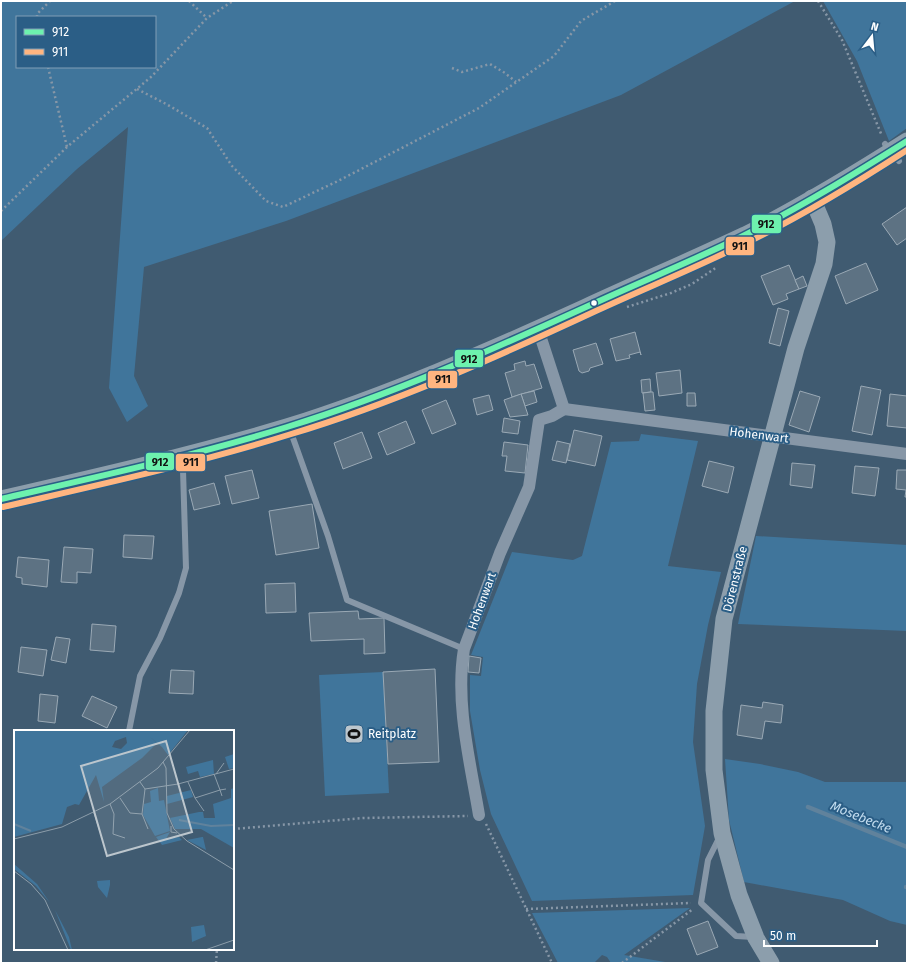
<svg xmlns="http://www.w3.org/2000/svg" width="908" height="964" font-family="'Fira Sans',sans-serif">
  <rect width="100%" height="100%" fill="#405b71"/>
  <g fill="#40759b" fill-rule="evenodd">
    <path d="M1 1H795L621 95 286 221 144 267 134 376 148 406 127 422 109 388 128 127 77 169 1 241ZM17 17H155V67H17Z"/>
    <polygon points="823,1 907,1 907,128 889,141 857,61"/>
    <polygon points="641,434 698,441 668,566 721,572 708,625 697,684 693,742 705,826 693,895 532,901 491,814 480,770 470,711 470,675 481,676 483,657 471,655 512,552 573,560 582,556 611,442 639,441"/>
    <polygon points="756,536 907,545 907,631 738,624"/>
    <polygon points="383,672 389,793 325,796 319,675"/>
    <polygon points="725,759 760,764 798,772 825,782 907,782 907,925 890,921 843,900 744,882 729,820"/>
    <polygon points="690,908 624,955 671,963 611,963 607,957 602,955 594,963 558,963 532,913"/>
  </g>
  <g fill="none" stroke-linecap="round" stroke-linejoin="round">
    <g stroke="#60829c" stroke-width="4.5">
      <polyline points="808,807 907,847"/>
      <polyline points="906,887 907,887"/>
    </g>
  </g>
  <g fill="#5d7283" stroke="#9aa9b5">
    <polygon points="907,207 907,238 897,245 882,224"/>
    <polygon points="866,263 878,290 846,304 835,276"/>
    <polygon points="789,265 799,289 786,294 788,299 773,305 761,276"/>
    <polygon points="803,276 807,286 799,289 795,280"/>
    <polygon points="778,308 789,311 780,346 769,343"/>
    <polygon points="635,332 641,355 640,352 629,355 630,358 616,361 610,339"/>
    <polygon points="596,343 603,364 590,368 589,371 582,373 579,371 573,350"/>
    <polygon points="525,361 526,366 534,364 542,388 512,397 505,373 515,370 514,364"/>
    <polygon points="680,370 682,393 659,396 656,373"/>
    <polygon points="650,379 651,392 642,393 641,380"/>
    <polygon points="861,386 881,390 872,435 852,431"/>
    <polygon points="534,391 537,402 525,406 521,394"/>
    <polygon points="800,391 820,397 809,432 789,425"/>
    <polygon points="651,392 653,392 655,410 645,411 643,393"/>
    <polygon points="687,393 695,393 696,406 687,406"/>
    <polygon points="521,394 528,415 510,417 504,400"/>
    <polygon points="890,394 907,396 907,428 887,426"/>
    <polygon points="489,395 493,410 477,415 473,399"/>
    <polygon points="446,400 456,424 432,434 422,410"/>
    <polygon points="504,418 520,421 518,434 502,432"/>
    <polygon points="406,421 415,443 387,455 378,433"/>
    <polygon points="574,430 602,436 595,466 567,460"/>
    <polygon points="362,432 372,458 343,469 334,443"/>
    <polygon points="557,441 570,444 566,463 552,460"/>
    <polygon points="504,442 528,445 525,473 505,471 507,456 502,456"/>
    <polygon points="709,461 734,467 728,493 702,486"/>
    <polygon points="792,463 815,465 812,488 790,485"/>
    <polygon points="855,466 879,468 875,496 852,493"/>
    <polygon points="252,470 259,498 232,504 225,476"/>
    <polygon points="897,470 907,470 907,497 905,497 906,490 896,489"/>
    <polygon points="214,483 220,504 194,510 189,490"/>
    <polygon points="312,504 319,548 276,555 269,511"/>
    <polygon points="124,535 154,536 152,559 123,557"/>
    <polygon points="64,547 93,549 91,573 77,572 77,583 61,582"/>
    <polygon points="18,557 49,560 47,587 22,584 22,578 16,577"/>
    <polygon points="295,583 296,612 266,613 265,584"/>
    <polygon points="358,611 359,619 384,618 385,653 364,654 364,639 311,641 309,613"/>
    <polygon points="92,624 116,626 114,652 90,650"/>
    <polygon points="56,637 70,639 66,663 51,660"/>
    <polygon points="21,647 47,650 43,676 18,672"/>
    <polygon points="469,656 481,658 479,673 468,672"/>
    <polygon points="435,669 439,762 388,764 383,672"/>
    <polygon points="171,670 194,671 193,694 169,693"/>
    <polygon points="40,694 58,696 55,723 38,721"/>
    <polygon points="92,696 117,707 107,728 82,716"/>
    <polygon points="763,702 783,705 781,723 765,721 762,739 737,735 741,705 762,708"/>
    <polygon points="708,921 718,947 697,955 687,929"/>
  </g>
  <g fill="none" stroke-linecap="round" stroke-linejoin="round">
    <g stroke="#8797a7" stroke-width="2.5" stroke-dasharray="2 3" stroke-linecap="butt">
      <polyline points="189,1 207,18"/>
      <polyline points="818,1 842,40 882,136"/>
      <polyline points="37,17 37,14 50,1"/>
      <polyline points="48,67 67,147"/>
      <polyline points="452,68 462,72 490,64 505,73 516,82"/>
      <polyline points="137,89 168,105 207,128 232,166 266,201 283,207 338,181 479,108 554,56 581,21 615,1"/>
      <polyline points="1,211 67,147 151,77 207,18 233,1"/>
      <polyline points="627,307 671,293 692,284 717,267"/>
      <polyline points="486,824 552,963"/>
      <polyline points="233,829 363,818 468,816"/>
      <polyline points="526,909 691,903"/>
      <polyline points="216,963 217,949"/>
      <polyline points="622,963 693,909"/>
    </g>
    <g stroke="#8797a7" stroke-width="6">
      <polyline points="885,144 899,161"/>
      <polyline points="288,428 293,438 328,536 347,600 464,649"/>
      <polyline points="129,731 140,676 160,638 179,593 186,568 183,470 180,457"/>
      <polyline points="719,838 708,860 701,903 736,936 753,937"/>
    </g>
    <g stroke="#8797a7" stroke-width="12">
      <polyline points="564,409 907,454"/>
      <path d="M479 815C470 761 455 703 464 649L500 553 529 487 539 420 552 416 564 409 538 329"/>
    </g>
    <g stroke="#8c9eac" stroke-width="17">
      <path d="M1 499C97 477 193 455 287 427 389 395 487 352 584 308 638 283 692 260 745 235 801 207 855 174 907 141"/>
      <polyline points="771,963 756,938 739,895 722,833 714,770 714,711 724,619 796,348 824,264 827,242 823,224 812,198"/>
    </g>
    <defs>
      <path id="bus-1" d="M1 499C97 477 193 456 287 427 394 394 496 348 597 302 647 279 697 259 745 235 801 207 854 174 907 141"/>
      <path id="bus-2" d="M3 507C98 485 195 464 288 435 395 403 497 357 598 310 648 287 700 266 750 241 804 215 856 183 907 150"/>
    </defs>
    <use href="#bus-1" stroke="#2b5e86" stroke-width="9"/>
    <use href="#bus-2" stroke="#2b5e86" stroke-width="9"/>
    <use href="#bus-1" stroke="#6df2ae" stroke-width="6"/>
    <use href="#bus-2" stroke="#ffb580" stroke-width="6"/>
  </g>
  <defs>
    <symbol id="stadium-square" viewBox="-11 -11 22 22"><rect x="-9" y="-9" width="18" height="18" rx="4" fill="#bcc6cd" stroke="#2b5e86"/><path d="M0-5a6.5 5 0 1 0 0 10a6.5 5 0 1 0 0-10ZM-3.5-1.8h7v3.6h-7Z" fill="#111"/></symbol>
  </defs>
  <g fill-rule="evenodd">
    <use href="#stadium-square" x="343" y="723" width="22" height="22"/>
  </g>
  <circle fill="#fff" stroke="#2b5e86" stroke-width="1.5" cx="594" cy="303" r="3.5"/>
  <g text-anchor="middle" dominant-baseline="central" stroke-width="4" stroke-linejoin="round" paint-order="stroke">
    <g font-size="12" fill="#fff" stroke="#2b5e86">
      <text transform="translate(759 435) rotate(7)">Hohenwart</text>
      <text transform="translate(735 579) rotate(-76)">Dörenstraße</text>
      <text transform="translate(482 601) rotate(-70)">Hohenwart</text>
    </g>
    <g font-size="12" fill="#fff" stroke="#2b5e86" text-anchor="start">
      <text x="368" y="734">Reitplatz</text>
    </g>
    <g font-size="13" font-style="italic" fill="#c2dcef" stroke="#2b5e86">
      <text transform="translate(861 817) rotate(22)">Mosebecke</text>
    </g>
  </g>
  <g transform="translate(14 730)">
    <rect width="220" height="220" fill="#405b71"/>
    <path d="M0 0H174L154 25 148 17 135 6 143 13 128 28 88 57 90 72 82 45 65 75 61 74 53 77 48 94 0 107ZM112 7 113 13 107 19 98 17 101 11ZM220 24V38L215 39 211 27ZM199 30 200 44 186 47 184 41 174 44 172 37ZM144 58 145 71 150 70 156 101 141 106 129 85 130 74 137 72 136 61ZM220 58V118L187 99H161L156 88 185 82H189L190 88H201L199 74 217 68V59ZM177 60 179 67 153 74V66ZM156 102 152 109 165 107 168 110 148 115 142 107ZM189 107 192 120 173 110 188 107ZM0 134 23 154 36 173 22 156 0 139ZM96 150V155L93 168 84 157 83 151ZM41 180 55 207 58 220H57ZM190 195 192 206 178 212 177 197Z" fill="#40759b" fill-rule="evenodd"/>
    <path fill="none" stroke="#60829c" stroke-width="2" d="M165 90 197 96 220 95M0 94 17 101"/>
    <path fill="none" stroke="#8c9daa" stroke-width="1" d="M149 32 152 38 153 83 160 99 173 111 220 140M202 44 210 33M126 52 131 59 128 84 134 99M174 52 181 68 206 60 200 44M131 59 164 54 220 39M208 66 206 60 212 59M106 68 116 83 128 84M181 68 190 81M96 74 100 84 99 104 111 108M80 83 86 102M157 96V102L163 103M0 109 48 97 96 74 144 38 176 0M0 141 17 154 31 170 54 220M191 220 220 210"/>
    <path fill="#bcc6cd" fill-opacity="0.15" stroke="#bcc6cd" stroke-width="2" d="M152 11 178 102 93 126 67 36Z"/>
    <rect width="220" height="220" fill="none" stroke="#fff" stroke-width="2"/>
  </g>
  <g stroke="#2b5e86" stroke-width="1.5">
    <rect x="751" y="214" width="31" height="20" rx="4" fill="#6df2ae"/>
    <rect x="725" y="236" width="30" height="20" rx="4" fill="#ffb580"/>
    <rect x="454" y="349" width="30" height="19" rx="4" fill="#6df2ae"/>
    <rect x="427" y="370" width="31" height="19" rx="4" fill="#ffb580"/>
    <rect x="145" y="452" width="30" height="19" rx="4" fill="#6df2ae"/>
    <rect x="175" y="453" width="31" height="19" rx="4" fill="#ffb580"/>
  </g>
  <g font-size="11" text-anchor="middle" font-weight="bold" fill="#111">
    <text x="766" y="228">912</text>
    <text x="740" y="250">911</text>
    <text x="469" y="363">912</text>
    <text x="443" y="383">911</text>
    <text x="160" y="466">912</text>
    <text x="191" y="466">911</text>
  </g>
  <rect width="908" height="964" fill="none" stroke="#ffffff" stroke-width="4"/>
  <rect x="16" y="16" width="140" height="52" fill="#2b5e86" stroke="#809eb6"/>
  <rect x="24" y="29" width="20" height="6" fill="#6df2ae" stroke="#809eb6"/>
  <text x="52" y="36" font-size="12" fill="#ffffff">912</text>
  <rect x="24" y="49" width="20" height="6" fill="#ffb580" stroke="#809eb6"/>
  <text x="52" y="56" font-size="12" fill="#ffffff">911</text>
  <g transform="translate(872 36) rotate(16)" stroke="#2b5e86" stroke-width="3" paint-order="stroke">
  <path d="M0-3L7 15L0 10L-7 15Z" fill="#ffffff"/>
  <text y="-6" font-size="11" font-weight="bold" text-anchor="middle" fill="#ffffff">N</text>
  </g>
  <path d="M764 940v6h113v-6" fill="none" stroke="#ffffff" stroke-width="2"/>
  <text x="770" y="940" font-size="12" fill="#ffffff" stroke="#2b5e86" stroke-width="3" paint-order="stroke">50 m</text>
</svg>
